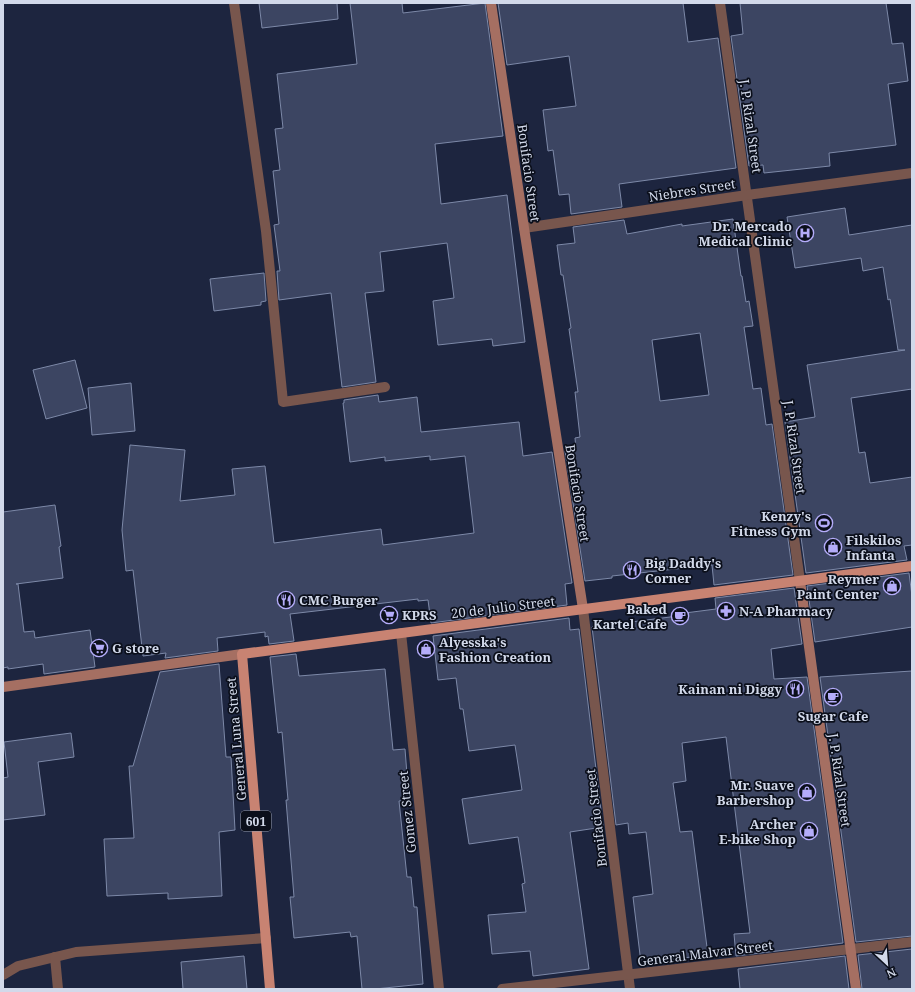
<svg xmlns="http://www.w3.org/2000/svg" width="915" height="992" font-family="'Noto Serif',serif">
  <rect width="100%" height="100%" fill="#1d253f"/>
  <g fill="#3c4562" stroke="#7d89a8" fill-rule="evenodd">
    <polygon points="259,3 337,3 338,19 262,28"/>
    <polygon points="350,3 402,3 403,13 485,3 503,136 435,144 441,204 507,195 525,342 493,346 492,339 438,345 433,301 454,298 447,243 380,252 384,291 365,293 376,382 342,387 331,293 279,300 277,271 280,271 274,225 279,224 273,171 280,170 275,129 283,128 277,74 357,64"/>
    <polygon points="498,3 683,3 688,42 718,38 736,168 619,184 622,207 571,214 569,194 559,195 553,150 548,151 543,110 576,106 569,56 507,65"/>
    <polygon points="740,3 886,3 892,44 903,43 908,81 888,84 896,145 829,153 830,166 764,173 763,165 749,166 731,36 743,34"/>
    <polygon points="845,208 849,235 912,225 912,389 851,398 859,453 865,452 870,483 912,477 912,545 904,546 907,560 806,573 785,422 815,417 807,365 905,350 898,350 890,299 888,300 883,267 863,271 861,258 795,268 787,217"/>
    <path d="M733 219 741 276H742L746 302 749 301 753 326 744 327 753 389 761 388 766 425 772 424 793 575 714 585 712 565 612 576V578L585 581 565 451 576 449 575 438 580 437 575 392H578L569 329 571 328 563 275H561L557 245 575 243 573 227 624 220 627 234 682 224V226ZM700 333 709 395 660 401 652 340Z"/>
    <polygon points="264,273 266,301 261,302 261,305 214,311 210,279"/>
    <polygon points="75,360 87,408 46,419 33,370"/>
    <polygon points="131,383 135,431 92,435 88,388"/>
    <polygon points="378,395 379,402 417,397 421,432 519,422 523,456 552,452 572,583 565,584 567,605 431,623 428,600 418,601 418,599 290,614 294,641 269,644 268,636 265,637 265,632 217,638 218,651 165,658 166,653 143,656 133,570 126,571 122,530 130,445 185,450 180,501 235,495 232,469 265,466 274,543 381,529 383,545 474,533 465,456 430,460 430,456 385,461 385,457 350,462 343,403 344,403 344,400"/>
    <polygon points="55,505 61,546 59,547 63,578 16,584 18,584 24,632 34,631 35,638 90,630 95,667 44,674 43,664 8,669 8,667 3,668 3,512"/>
    <polygon points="909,573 912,596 912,627 815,642 807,586"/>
    <polygon points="794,588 802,644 771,649 774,679 807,677 843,943 736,956 734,934 750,933 726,737 682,743 686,781 673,783 680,832 692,831 708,955 641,963 633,897 653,894 646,832 629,834 628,823 616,825 592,627 678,616 677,614 716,609 715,598"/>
    <polygon points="569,618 570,630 579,629 603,827 570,832 581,910 589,969 533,976 530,951 492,954 488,915 526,912 522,884 525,883 518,837 469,844 462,799 522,790 515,745 469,751 463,709 460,709 456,678 438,680 433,636"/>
    <polygon points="296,654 299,676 385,669 393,750 405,749 409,800 399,801 407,877 411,877 414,907 417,907 423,984 375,989 362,989 357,936 351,937 350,932 294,938 290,897 294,897 286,800 288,800 282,732 278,733 270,657"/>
    <polygon points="219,664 226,757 231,757 235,830 219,832 222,896 168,899 168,893 107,896 104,839 134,838 129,766 133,766 160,672"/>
    <polygon points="912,671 912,936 856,942 820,677"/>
    <polygon points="71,733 74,757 38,762 45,815 3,820 3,778 8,777 4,742"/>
    <polygon points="912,949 912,989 862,989 858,955"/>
    <polygon points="244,956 247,989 183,989 181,962"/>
    <polygon points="845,956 849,989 740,989 738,969"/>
  </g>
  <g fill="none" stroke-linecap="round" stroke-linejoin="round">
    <polyline stroke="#78564d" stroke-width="10" points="3,975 18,966 76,952 266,938"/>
    <g stroke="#78564d" stroke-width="10">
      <polyline points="234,3 266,231 283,402 385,387"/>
      <polyline points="720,3 800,581"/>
      <polyline points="524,228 747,195 912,173"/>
      <polyline points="583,609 630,989"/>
      <polyline points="401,633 439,989"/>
      <polyline points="55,957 58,989"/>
      <polyline points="502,989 912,942"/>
    </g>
    <g stroke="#a56f62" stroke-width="10">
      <polyline points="491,3 524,228 583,609"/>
      <polyline points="800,581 856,989"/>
      <polyline points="3,687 242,654"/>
    </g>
    <polyline stroke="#c88372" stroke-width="10" points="270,989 242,654 912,566"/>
  </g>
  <defs>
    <symbol id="hospital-ring" viewBox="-11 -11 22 22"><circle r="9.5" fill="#0b0f1b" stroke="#b4acf9" stroke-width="1.5"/><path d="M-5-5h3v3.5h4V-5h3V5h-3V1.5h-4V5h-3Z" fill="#b4acf9"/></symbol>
    <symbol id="stadium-ring" viewBox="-11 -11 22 22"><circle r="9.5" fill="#0b0f1b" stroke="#b4acf9" stroke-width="1.5"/><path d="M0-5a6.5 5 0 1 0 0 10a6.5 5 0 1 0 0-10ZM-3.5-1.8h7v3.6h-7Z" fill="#b4acf9"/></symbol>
    <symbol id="shop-ring" viewBox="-11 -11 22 22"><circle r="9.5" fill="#0b0f1b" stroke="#b4acf9" stroke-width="1.5"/><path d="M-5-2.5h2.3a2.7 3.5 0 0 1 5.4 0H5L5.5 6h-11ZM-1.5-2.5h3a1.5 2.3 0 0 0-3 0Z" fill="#b4acf9"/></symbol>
    <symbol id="restaurant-ring" viewBox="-11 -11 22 22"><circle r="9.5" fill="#0b0f1b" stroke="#b4acf9" stroke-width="1.5"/><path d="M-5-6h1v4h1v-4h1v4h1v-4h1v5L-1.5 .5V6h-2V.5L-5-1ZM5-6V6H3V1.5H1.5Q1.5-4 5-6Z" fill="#b4acf9"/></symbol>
    <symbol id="pharmacy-ring" viewBox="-11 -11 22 22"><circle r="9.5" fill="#0b0f1b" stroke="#b4acf9" stroke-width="1.5"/><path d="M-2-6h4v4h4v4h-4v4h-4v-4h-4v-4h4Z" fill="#b4acf9"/></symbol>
    <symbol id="supermarket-ring" viewBox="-11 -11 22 22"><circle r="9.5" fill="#0b0f1b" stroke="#b4acf9" stroke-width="1.5"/><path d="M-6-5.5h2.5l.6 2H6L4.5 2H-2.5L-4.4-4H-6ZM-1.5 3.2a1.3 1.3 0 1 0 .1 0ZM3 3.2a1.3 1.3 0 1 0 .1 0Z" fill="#b4acf9"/></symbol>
    <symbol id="cafe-ring" viewBox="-11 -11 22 22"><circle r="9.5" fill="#0b0f1b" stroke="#b4acf9" stroke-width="1.5"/><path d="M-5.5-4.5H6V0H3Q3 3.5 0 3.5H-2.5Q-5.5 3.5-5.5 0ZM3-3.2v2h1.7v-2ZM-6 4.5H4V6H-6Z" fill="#b4acf9"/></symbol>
  </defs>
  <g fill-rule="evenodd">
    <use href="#hospital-ring" x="795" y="223" width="20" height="20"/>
    <use href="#stadium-ring" x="814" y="513" width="20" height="20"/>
    <use href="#shop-ring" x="823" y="537" width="20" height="20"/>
    <use href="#restaurant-ring" x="622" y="560" width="20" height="20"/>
    <use href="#shop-ring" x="882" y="576" width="20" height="20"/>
    <use href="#restaurant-ring" x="276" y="590" width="20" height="20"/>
    <use href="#pharmacy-ring" x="716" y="601" width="20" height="20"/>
    <use href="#supermarket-ring" x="379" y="605" width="20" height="20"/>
    <use href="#cafe-ring" x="670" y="606" width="20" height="20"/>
    <use href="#supermarket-ring" x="89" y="638" width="20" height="20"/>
    <use href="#shop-ring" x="416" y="639" width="20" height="20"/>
    <use href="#restaurant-ring" x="785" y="679" width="20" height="20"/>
    <use href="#cafe-ring" x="823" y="687" width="20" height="20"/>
    <use href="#shop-ring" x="797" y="782" width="20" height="20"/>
    <use href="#shop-ring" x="799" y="821" width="20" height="20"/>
  </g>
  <g text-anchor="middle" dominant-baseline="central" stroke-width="3.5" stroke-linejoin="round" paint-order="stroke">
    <rect fill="#0b0f1b" stroke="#969cac" stroke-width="1" x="241" y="811" width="30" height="20" rx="3"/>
    <g font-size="12" font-weight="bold" fill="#d2d9ea">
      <text x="256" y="821">601</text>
    </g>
    <g font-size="13" fill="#d2d9ea" stroke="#0b0f1b">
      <text transform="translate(751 126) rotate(82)">J. P. Rizal Street</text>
      <text transform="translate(529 173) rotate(82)">Bonifacio Street</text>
      <text transform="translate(692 190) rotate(-9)">Niebres Street</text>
      <text transform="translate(795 447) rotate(82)">J. P. Rizal Street</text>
      <text transform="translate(578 493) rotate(81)">Bonifacio Street</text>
      <text transform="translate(503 607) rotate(-7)">20 de Julio Street</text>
      <text transform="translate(236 739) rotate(-95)">General Luna Street</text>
      <text transform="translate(840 780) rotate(82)">J. P. Rizal Street</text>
      <text transform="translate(407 812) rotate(-96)">Gomez Street</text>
      <text transform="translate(596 818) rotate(-97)">Bonifacio Street</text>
      <text transform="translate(705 953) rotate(-7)">General Malvar Street</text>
    </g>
    <g font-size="13" font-weight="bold" fill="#d2d9ea" stroke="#0b0f1b" text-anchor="end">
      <text x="792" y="226">Dr. Mercado<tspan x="792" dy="15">Medical Clinic</tspan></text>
      <text x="811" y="516">Kenzy's<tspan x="811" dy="15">Fitness Gym</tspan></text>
      <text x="846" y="540" text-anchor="start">Filskilos<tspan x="846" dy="15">Infanta</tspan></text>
      <text x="645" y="563" text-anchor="start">Big Daddy's<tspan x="645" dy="15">Corner</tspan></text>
      <text x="879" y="579">Reymer<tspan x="879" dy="15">Paint Center</tspan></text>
      <text x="299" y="600" text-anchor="start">CMC Burger</text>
      <text x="667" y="609">Baked<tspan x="667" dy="15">Kartel Cafe</tspan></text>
      <text x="739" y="611" text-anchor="start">N-A Pharmacy</text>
      <text x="402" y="615" text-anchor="start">KPRS</text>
      <text x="439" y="642" text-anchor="start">Alyesska's<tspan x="439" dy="15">Fashion Creation</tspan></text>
      <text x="112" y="648" text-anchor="start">G store</text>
      <text x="782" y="689">Kainan ni Diggy</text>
      <text x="833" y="716" text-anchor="middle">Sugar Cafe</text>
      <text x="794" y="785">Mr. Suave<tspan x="794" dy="15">Barbershop</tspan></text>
      <text x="796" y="824">Archer<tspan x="796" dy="15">E-bike Shop</tspan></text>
    </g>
  </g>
  <rect width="915" height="992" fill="none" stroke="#d2d9ea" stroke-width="8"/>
  <g transform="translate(887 964) rotate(154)" stroke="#0b0f1b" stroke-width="3" paint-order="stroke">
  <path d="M0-3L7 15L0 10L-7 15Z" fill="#d2d9ea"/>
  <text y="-6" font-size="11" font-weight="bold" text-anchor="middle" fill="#d2d9ea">N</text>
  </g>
</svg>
